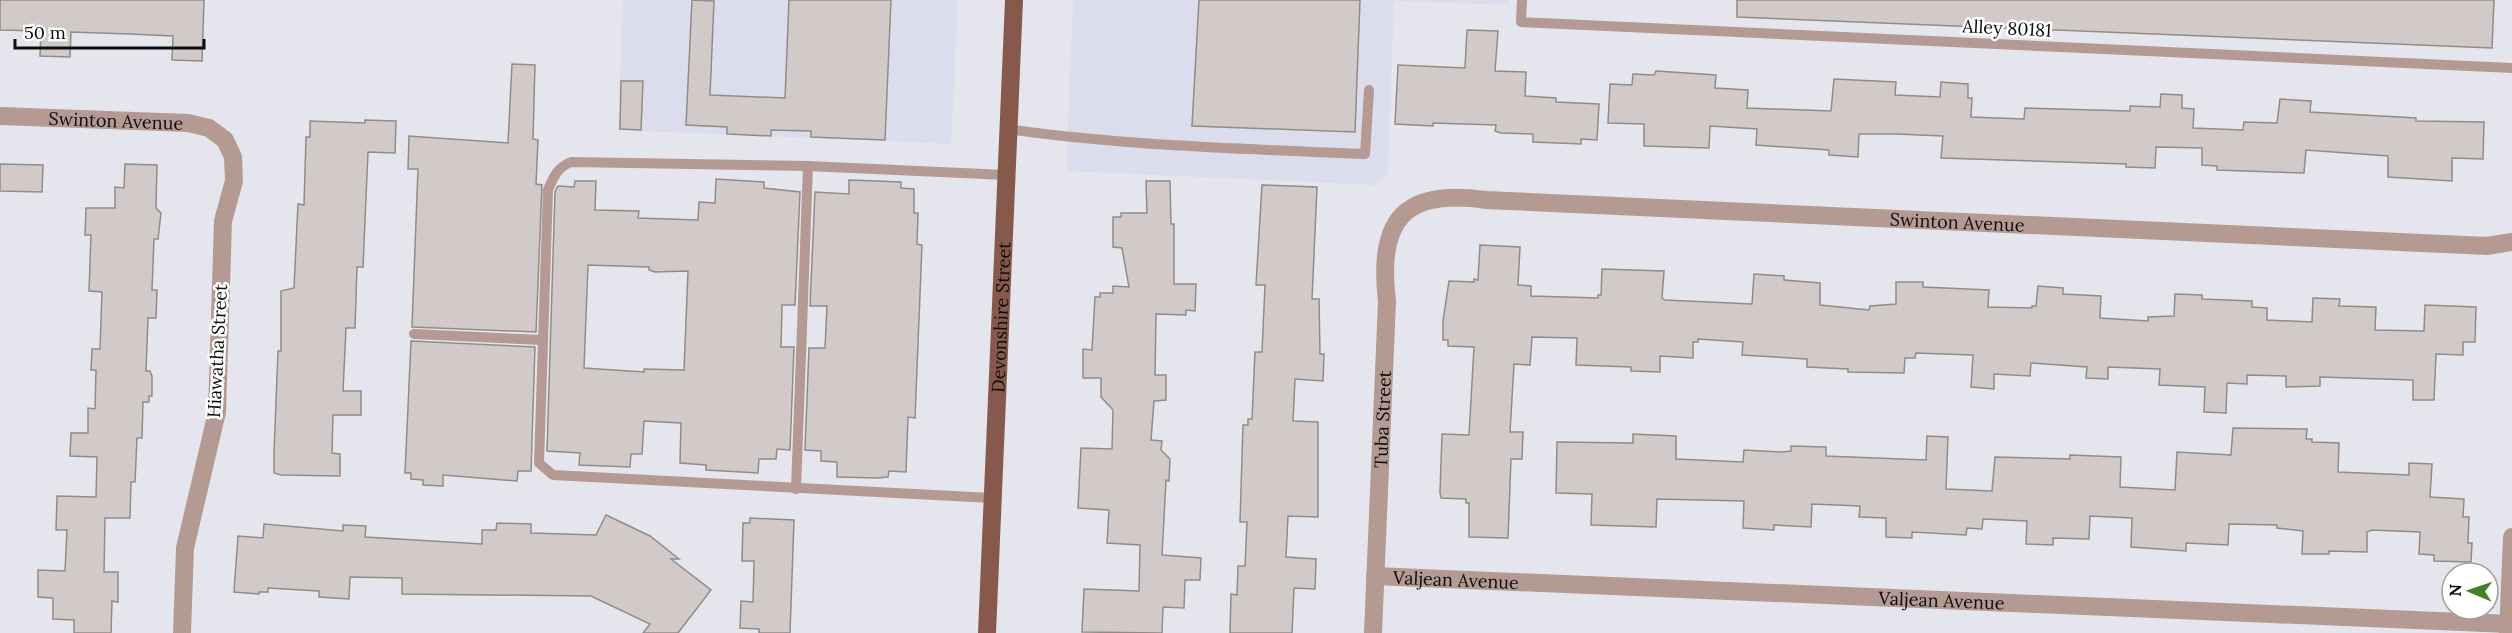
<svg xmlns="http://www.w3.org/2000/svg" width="2512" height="633" font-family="Lora,serif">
  <rect width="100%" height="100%" fill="#e5e6ed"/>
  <g fill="#dbddec">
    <polygon points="623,0 958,0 951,144 618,130"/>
    <polygon points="1073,0 1510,0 1509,5 1394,1 1388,173 1376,185 1066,171"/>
  </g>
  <g fill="#d2cac8" stroke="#928b88" stroke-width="1.5" fill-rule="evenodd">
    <polygon points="0,0 204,0 202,61 172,60 173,36 130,34 71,32 70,57 40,56 41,31 0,30"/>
    <polygon points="692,0 714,1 710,95 785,98 789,0 891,0 885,140 811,137 811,131 771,130 771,136 727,134 727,127 686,125"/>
    <polygon points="1199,0 1360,0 1355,132 1192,126"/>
    <polygon points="1737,0 2494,0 2492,48 1737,17"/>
    <polygon points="1467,30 1498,31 1495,71 1526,72 1525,96 1556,98 1556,102 1599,104 1597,140 1581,139 1581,144 1533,142 1533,134 1501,133 1495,131 1496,125 1433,123 1433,126 1395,124 1398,65 1465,68"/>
    <polygon points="512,64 535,65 533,139 538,140 536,184 542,185 536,332 412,327 418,169 408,169 409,136 508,143"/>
    <polygon points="1656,71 1716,75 1715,88 1748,90 1747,108 1831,111 1834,79 1896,82 1895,95 1940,97 1941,82 1968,84 1968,98 1972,98 1971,117 2024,119 2025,108 2130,111 2130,106 2160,107 2161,94 2182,95 2182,108 2194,109 2193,128 2243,130 2244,122 2277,123 2280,99 2311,101 2310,112 2416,118 2416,121 2484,122 2483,159 2452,158 2452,181 2388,177 2388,156 2306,150 2304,173 2217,170 2217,166 2202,165 2202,148 2156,147 2155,168 2126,167 2126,164 1941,158 1943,136 1896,134 1859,134 1858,157 1829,155 1829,150 1756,145 1757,129 1710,126 1709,148 1644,146 1644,124 1608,123 1610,84 1632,85 1633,74 1654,75"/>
    <polygon points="621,81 643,81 641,130 620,129"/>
    <polygon points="365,120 396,121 395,153 368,152 363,267 357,267 355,328 346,328 343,391 361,391 361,415 333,415 332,453 340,454 340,476 281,475 274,473 274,453 278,351 281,351 281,291 294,288 298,204 304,205 306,137 310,137 310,121 365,123"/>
    <polygon points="0,164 43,165 42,192 0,191"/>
    <polygon points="125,164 157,165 156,208 161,213 158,239 154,239 152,290 157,290 156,318 148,318 146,371 150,371 152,376 152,396 149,396 149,402 143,402 142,438 137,438 135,482 131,482 130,518 105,518 104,572 118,572 118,602 112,601 111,633 74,633 74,620 53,619 53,598 38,597 38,570 65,571 67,530 56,530 57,496 96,497 97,457 70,456 71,433 88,433 88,408 95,409 96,370 91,370 92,349 100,349 102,292 89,291 91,235 85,235 86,208 115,208 115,187 124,188"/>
    <path d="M716 179 764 182V188L800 192 795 305H782L781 347H794L790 450 777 449 776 459H759L758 473 706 470V465L680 463 681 423 644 421 642 454H631L630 467 579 465 580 453 547 451 555 192 558 186 574 187 575 181H596L595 210 639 211 638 218 698 220 699 202 715 203ZM588 265 649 267V270L655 272 688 271 684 370 644 369V372L584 368Z"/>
    <polygon points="849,180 901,182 901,188 914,189 914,213 918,213 917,244 922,245 915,418 908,417 906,472 889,471 888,477 877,478 837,477 837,462 821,461 821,451 805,450 809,348 825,348 827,306 810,306 815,192 849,194"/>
    <polygon points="1146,181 1170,181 1171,224 1174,224 1174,284 1196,284 1195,311 1186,310 1186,315 1156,314 1155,375 1166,375 1166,400 1154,401 1151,440 1162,441 1161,450 1170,459 1169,481 1166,480 1162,555 1201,558 1200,580 1185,580 1184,608 1163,607 1162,633 1082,632 1084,589 1139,591 1140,545 1107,543 1109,510 1078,508 1081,448 1112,449 1113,410 1101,397 1101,378 1083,378 1083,349 1092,350 1095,297 1100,297 1100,293 1113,293 1113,286 1129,287 1122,248 1113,247 1113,217 1121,217 1121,213 1147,213"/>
    <polygon points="1262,185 1317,187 1312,299 1319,299 1320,354 1324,354 1323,381 1295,379 1293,421 1318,422 1318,517 1288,516 1286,557 1316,559 1315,589 1294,588 1292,633 1230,633 1231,594 1237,595 1238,566 1245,566 1247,522 1240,522 1243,425 1248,425 1248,419 1252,419 1255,352 1262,352 1265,285 1256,285"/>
    <polygon points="1480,245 1520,247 1518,285 1531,286 1531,296 1598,298 1598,295 1601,295 1602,269 1664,271 1662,298 1665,300 1752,304 1754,274 1784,276 1784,280 1820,283 1820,305 1869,310 1870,306 1896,304 1896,282 1923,282 1923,287 1989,290 1988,307 2032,308 2032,306 2036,306 2038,286 2063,288 2063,294 2101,296 2100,318 2148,321 2148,317 2174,316 2175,294 2202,295 2202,299 2252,301 2252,307 2267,308 2267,320 2312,322 2313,298 2340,299 2339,306 2376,307 2375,330 2424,331 2425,305 2476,307 2475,342 2463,342 2463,355 2436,354 2434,400 2413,400 2413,380 2320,377 2320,386 2286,387 2286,376 2247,375 2247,384 2227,383 2226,413 2204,412 2205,387 2159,385 2160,369 2108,367 2108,379 2086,378 2087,367 2031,363 2030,376 1994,374 1994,389 1971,387 1973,355 1916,353 1915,358 1905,358 1904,373 1848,372 1848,369 1807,367 1807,359 1742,355 1743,342 1698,339 1698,342 1693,342 1693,358 1660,356 1660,372 1631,371 1631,367 1576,365 1577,338 1532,337 1530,365 1514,364 1510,432 1523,432 1522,459 1511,459 1508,538 1469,537 1469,503 1466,503 1466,499 1441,498 1440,493 1442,434 1469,435 1474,347 1448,346 1448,340 1443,340 1443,321 1449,281 1474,282 1474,279 1478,280"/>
    <polygon points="411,341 535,347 531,471 518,471 517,481 443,475 443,486 423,485 423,480 411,479 411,473 405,473"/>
    <polygon points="2233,428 2307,429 2306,439 2312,439 2312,442 2339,443 2338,472 2409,475 2409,463 2432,464 2430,497 2464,499 2463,517 2469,517 2468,543 2472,543 2471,562 2434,561 2434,555 2419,554 2420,532 2372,530 2367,532 2367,552 2329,551 2329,554 2302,554 2303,531 2277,528 2277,525 2229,524 2228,545 2186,543 2186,551 2131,547 2132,518 2090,516 2089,539 2053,538 2053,545 2026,544 2027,521 1983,519 1982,529 1967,528 1966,535 1912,532 1912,538 1886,537 1886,518 1859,517 1860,506 1812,504 1811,527 1774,525 1774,530 1743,528 1744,501 1657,499 1656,527 1591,525 1592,494 1556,493 1557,442 1633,443 1633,434 1676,436 1676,459 1743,462 1744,450 1782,452 1791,451 1791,446 1826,447 1826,456 1926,460 1927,436 1948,437 1946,489 1992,491 1995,457 2070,459 2070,455 2121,457 2120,487 2175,490 2177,452 2231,455"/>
    <polygon points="606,515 650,536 679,559 671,559 711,590 678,633 643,633 650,624 591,596 402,594 402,578 350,577 349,599 319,597 319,591 268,588 268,592 259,592 259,594 234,592 238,536 263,538 264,524 343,531 343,525 366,526 365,537 482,544 482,530 496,530 497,523 531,524 531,533 596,535"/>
    <polygon points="750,518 794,520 790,633 759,633 759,629 740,628 741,601 753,602 754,561 742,561 743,523 750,523"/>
  </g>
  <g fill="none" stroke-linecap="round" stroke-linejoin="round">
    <g stroke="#b49a92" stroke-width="10">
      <polyline points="1522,0 1521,22 2512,68"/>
      <path d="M1007 129C1126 146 1246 149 1365 154L1369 90"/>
      <polyline points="414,334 542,340"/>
      <polyline points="796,489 808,166"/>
      <path d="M992 498 553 475 539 463 548 190C554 176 557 168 571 162L808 166 1006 175"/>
    </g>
    <g stroke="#b49a92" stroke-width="18">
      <path id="s1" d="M0 116 188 123 209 128 225 140 233 157 234 181 223 221 217 412 185 548 182 633"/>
      <path id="s2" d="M1375 576 2509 624"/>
      <path id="s3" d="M1373 633 1387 301C1377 220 1404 188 1486 200L2487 246 2512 242"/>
    </g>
    <polyline stroke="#b49a92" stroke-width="18" points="2508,633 2512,537"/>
    <path stroke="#87594c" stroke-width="18" id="s4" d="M987 633 1014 0"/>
  </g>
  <g text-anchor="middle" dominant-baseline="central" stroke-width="5" stroke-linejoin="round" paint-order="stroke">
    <g font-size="18" fill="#0c0d0f" stroke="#fff">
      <text transform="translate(2007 28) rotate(3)">Alley 80181</text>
      <text stroke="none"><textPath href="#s1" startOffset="116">Swinton Avenue</textPath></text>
      <text stroke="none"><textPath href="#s3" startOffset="982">Swinton Avenue</textPath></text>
      <text stroke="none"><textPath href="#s4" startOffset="316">Devonshire Street</textPath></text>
      <text transform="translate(217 351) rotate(-87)">Hiawatha Street</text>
      <text stroke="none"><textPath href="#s3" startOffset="214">Tuba Street</textPath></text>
      <text stroke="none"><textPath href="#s2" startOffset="81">Valjean Avenue</textPath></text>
      <text stroke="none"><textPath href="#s2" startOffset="567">Valjean Avenue</textPath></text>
    </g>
  </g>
  <g transform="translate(2470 591) rotate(272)"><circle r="28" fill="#ffffff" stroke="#9e9e9f" stroke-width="1.5"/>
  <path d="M0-4.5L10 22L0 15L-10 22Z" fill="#418222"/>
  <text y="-9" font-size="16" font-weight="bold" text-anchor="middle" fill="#0c0d0f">N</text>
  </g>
  <path d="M15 39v9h189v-9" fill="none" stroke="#0c0d0f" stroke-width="3"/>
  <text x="24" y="39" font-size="18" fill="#0c0d0f" stroke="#ffffff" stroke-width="4.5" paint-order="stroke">50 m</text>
</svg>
